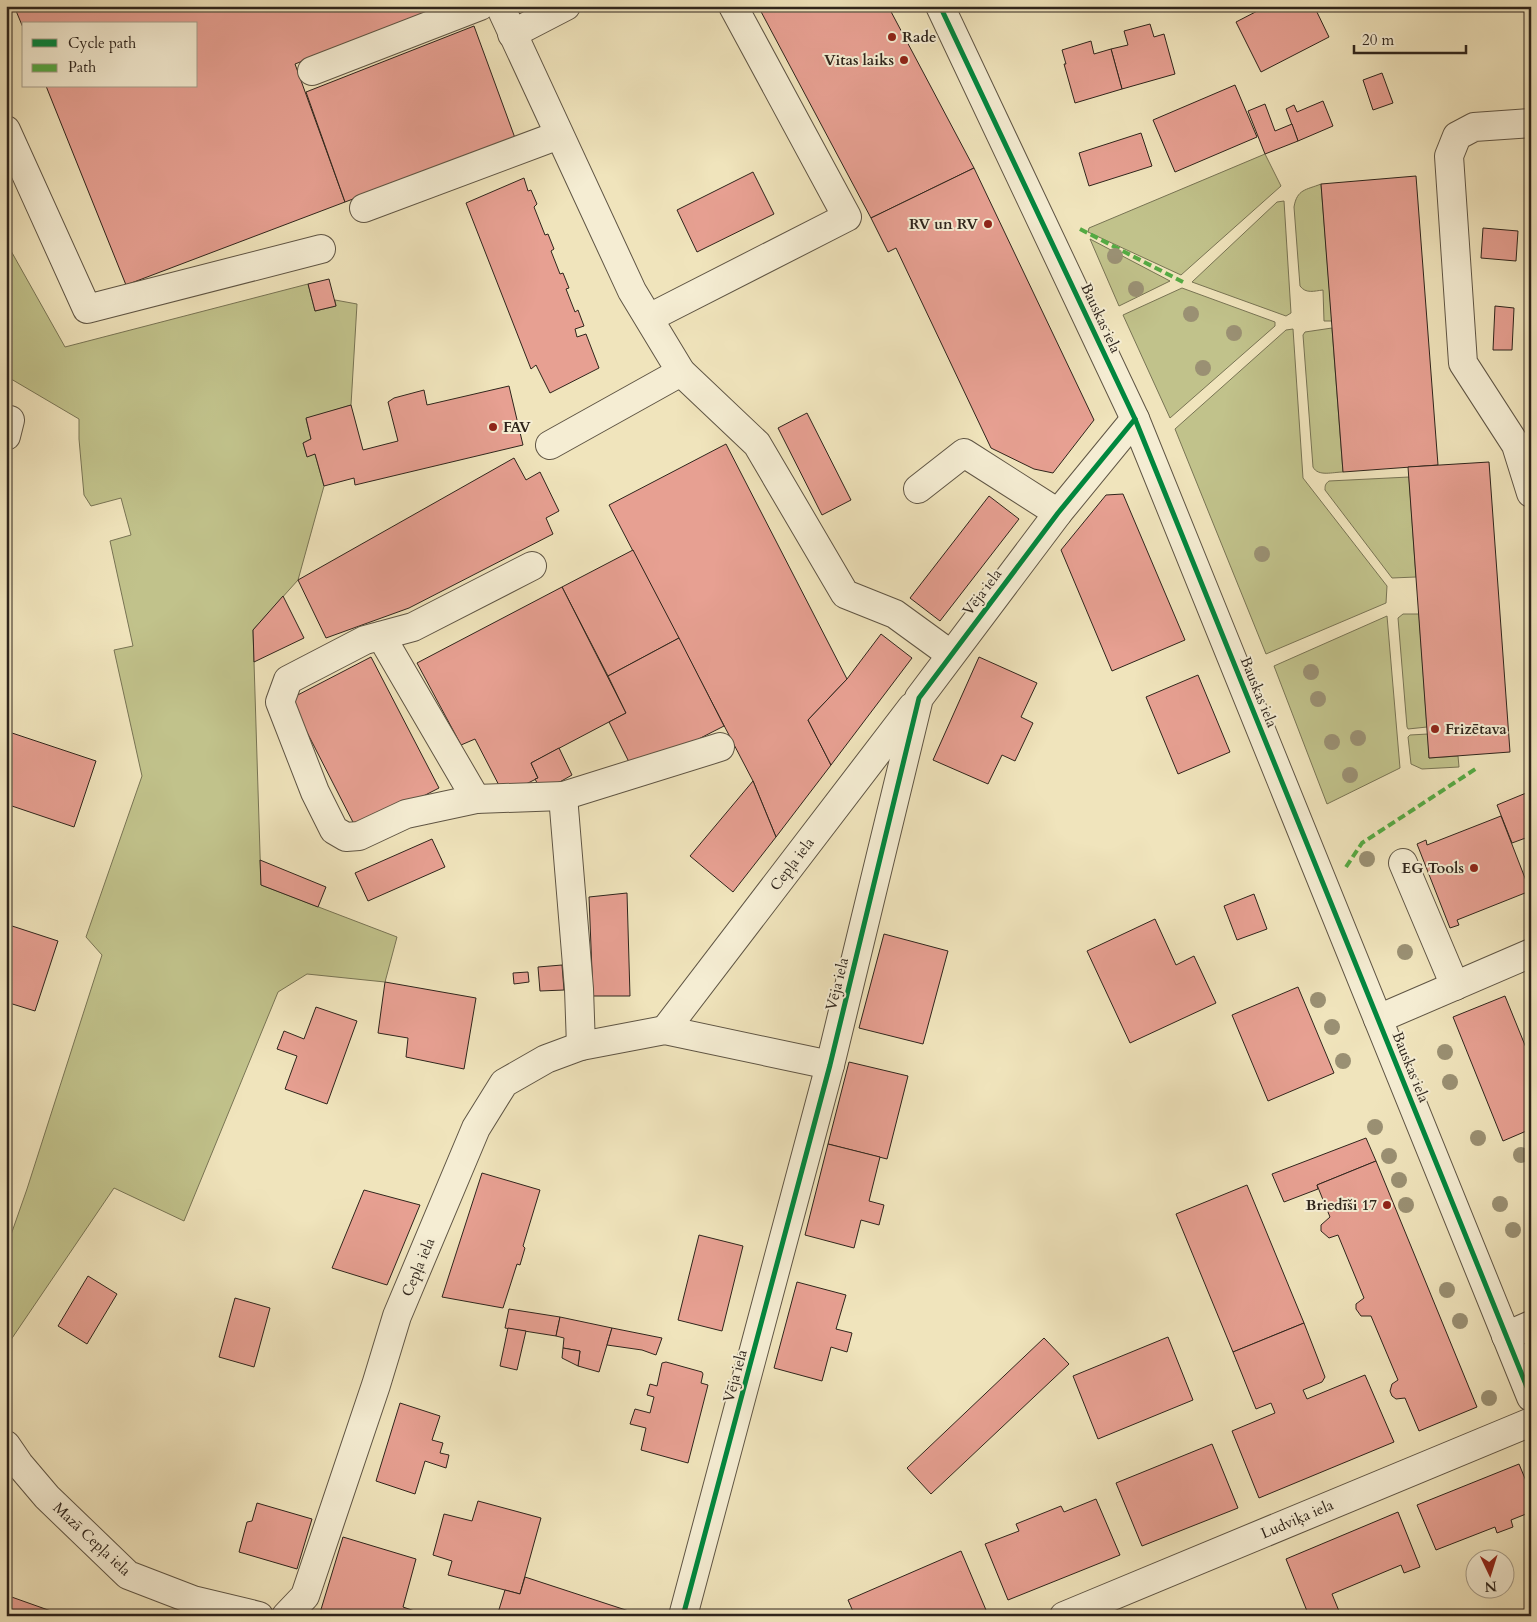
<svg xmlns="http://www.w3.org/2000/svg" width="1537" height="1622" font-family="Cardo,serif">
  <rect width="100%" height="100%" fill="#f0e4bc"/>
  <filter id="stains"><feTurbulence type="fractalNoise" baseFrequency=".004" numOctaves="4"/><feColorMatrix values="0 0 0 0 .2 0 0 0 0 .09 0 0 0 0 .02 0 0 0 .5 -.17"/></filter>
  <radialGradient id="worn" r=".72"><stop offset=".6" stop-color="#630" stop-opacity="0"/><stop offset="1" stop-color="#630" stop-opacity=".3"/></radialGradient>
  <g fill="#c1c28b" stroke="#787454">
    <polygon points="1265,154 1281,186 1181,275 1088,232 1089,228"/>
    <path d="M1321 184 1332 321H1324L1323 290C1314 291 1306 294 1300 286L1294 207C1297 189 1306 190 1321 184Z"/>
    <polygon points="1284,201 1291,313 1286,316 1192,282 1277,202"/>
    <polygon points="1090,239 1170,281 1119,306"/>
    <polygon points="6,242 65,347 308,284 315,311 336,306 335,300 357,304 351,405 306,419 311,439 303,443 307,456 315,454 324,486 298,580 253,630 261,885 397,937 385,982 307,974 278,992 184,1221 114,1188 6,1347 6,1249 27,1189 102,955 86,937 142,776 114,650 133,646 110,541 131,535 121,498 91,506 84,495 79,439 79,419 6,376"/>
    <polygon points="1182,288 1275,322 1275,326 1170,418 1123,315"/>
    <path d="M1332 328 1343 472C1333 472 1318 477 1313 467L1303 335 1305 332Z"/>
    <polygon points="1293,329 1303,478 1387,586 1386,603 1266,654 1175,429 1286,330"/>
    <path d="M1409 477 1416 577 1392 578 1325 490C1325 486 1325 484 1329 481Z"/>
    <polygon points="1403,614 1419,614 1427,727 1408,729 1407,727 1398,618"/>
    <polygon points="1387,616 1400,768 1327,804 1274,666"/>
    <polygon points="1428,734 1429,758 1458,756 1459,767 1422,769 1411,764 1408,737 1410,735"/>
  </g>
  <g fill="#e7a092" stroke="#2f251c">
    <polygon points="14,6 443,6 295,64 345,202 126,285 46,86 196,86 196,24 24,24 24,30"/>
    <polygon points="758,6 888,6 974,168 871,218"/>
    <polygon points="1267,6 1314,6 1329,37 1261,72 1236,22"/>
    <polygon points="1150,24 1154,37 1164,34 1175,74 1122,89 1111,49 1128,45 1124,31"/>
    <polygon points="474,26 515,138 345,202 306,92"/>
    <polygon points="1091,41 1094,54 1111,49 1122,89 1075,103 1064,64 1066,64 1062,50"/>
    <polygon points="1382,73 1393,103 1373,110 1363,80"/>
    <polygon points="1235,85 1257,137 1175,172 1153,120"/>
    <polygon points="1323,101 1333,126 1298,141 1286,109 1294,105 1297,112"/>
    <polygon points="1265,104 1275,131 1292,124 1298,141 1265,154 1248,111"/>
    <polygon points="1141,133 1152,166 1089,186 1079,153"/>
    <polygon points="974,168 1094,420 1053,473 1034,469 991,448 896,248 888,252 871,218"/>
    <polygon points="753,172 774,214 697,252 677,210"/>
    <polygon points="1416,176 1438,465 1343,472 1321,184"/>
    <polygon points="524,178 528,191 531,190 537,204 534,207 545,235 548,234 554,249 551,251 560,274 563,273 569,288 566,289 575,312 578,310 584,326 575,329 577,337 586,334 599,368 550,393 536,365 531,369 466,203"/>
    <polygon points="1483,228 1518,231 1516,261 1481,258"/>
    <polygon points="329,279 336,306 315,311 308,284"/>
    <polygon points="1495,306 1514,308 1512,350 1493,350"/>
    <polygon points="509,386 523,445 355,485 354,478 324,486 315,454 307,457 303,443 311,439 306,418 351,405 363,450 398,441 388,402 394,398 424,390 427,405"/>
    <polygon points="807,413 851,500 822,515 778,428"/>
    <polygon points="726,444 847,679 808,720 831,765 776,837 753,781 609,505"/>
    <polygon points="514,458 526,480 540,472 559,511 546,518 553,534 409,608 326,638 298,580"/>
    <polygon points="1489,462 1510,752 1429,758 1408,467"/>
    <polygon points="1123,494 1185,640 1112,671 1061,550 1106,495"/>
    <polygon points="989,496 1019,519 940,621 910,598"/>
    <polygon points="633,550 679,638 608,676 562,587"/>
    <polygon points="562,587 626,713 531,763 538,778 504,795 475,739 461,745 417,663"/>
    <polygon points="283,596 304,638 254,662 253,630"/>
    <polygon points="881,634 912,658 831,765 808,720 847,679"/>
    <polygon points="679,638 724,726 634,772 609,722 626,713 608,676"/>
    <polygon points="371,657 439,788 357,830 290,699"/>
    <polygon points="979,657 1037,683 1021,717 1033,723 1015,761 1002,755 988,784 933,760"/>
    <polygon points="1198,675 1230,752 1178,774 1146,697"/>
    <polygon points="6,731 96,761 74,827 6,804"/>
    <polygon points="559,748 572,775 542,792 535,779 538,778 531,763"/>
    <polygon points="753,781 776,837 733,892 690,856"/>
    <polygon points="1531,791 1531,836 1512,843 1497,805"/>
    <polygon points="1501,816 1530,891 1457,920 1459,925 1450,928 1417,844 1426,840 1427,845"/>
    <polygon points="432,839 445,867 368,901 355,873"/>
    <polygon points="260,860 326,887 318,907 261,885"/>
    <polygon points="627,893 630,996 593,996 589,897"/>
    <polygon points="1254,894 1267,929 1237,940 1224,906"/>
    <polygon points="1155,919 1176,965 1194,956 1216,1003 1130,1043 1087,951"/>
    <polygon points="6,924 58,941 35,1011 6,1002"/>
    <polygon points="884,934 948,951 923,1044 859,1028"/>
    <polygon points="562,965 564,990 540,991 538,967"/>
    <polygon points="528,972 529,982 514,984 513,973"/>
    <polygon points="385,982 476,998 464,1069 406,1057 408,1038 378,1033"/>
    <polygon points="1298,987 1334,1073 1268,1101 1232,1015"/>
    <polygon points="1505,996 1531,1060 1531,1129 1503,1141 1453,1017"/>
    <polygon points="316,1007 357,1021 327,1104 285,1089 297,1056 277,1049 284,1031 304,1039"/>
    <polygon points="849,1062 908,1076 887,1159 828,1144"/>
    <polygon points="1366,1138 1376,1161 1317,1185 1318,1189 1284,1202 1272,1174"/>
    <polygon points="828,1144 880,1157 869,1201 884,1205 879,1225 861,1220 854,1248 805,1235"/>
    <polygon points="1376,1161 1477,1407 1419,1431 1405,1398 1396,1399 1392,1396 1390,1391 1392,1384 1398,1380 1371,1316 1361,1316 1356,1309 1356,1304 1364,1298 1338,1235 1329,1238 1321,1231 1321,1225 1330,1217 1317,1185"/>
    <polygon points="482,1173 540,1190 523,1246 525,1248 520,1265 517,1264 503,1308 442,1297"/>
    <polygon points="1247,1185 1304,1323 1233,1352 1176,1214"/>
    <polygon points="364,1190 420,1205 387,1285 332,1268"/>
    <polygon points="699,1235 743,1246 722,1331 678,1320"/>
    <polygon points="88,1276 117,1294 87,1344 58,1326"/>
    <polygon points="797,1282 846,1295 836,1329 852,1333 847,1352 831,1347 822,1381 774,1368"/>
    <polygon points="235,1298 270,1308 254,1367 219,1357"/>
    <polygon points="509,1309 560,1317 556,1336 505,1328"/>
    <polygon points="560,1317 612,1328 599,1372 578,1366 580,1351 563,1348 564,1338 556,1336"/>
    <polygon points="1304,1323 1325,1377 1322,1382 1303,1390 1307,1399 1365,1375 1394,1442 1259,1498 1232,1431 1275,1413 1271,1403 1256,1409 1233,1352"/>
    <polygon points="508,1328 526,1331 517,1370 500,1366"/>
    <polygon points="612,1328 662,1338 656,1355 642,1350 607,1345"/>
    <polygon points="1168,1337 1193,1400 1098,1439 1073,1376"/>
    <polygon points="1044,1338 1069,1364 931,1494 907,1468"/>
    <polygon points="563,1348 580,1351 578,1366 562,1358"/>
    <polygon points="666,1362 702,1372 703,1374 701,1383 708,1385 688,1463 641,1450 646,1428 630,1424 635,1409 650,1413 654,1397 647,1395 650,1384 657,1386 662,1363"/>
    <polygon points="400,1403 440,1416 432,1440 443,1443 440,1453 449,1455 446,1468 425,1461 415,1494 376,1481"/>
    <polygon points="1212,1444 1238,1508 1142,1546 1116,1483"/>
    <polygon points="1519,1464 1531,1493 1531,1512 1511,1520 1513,1527 1497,1533 1495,1527 1436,1550 1417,1505"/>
    <polygon points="1096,1499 1120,1555 1008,1600 985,1544 1019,1531 1016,1524 1061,1506 1064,1512"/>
    <polygon points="478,1501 541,1518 520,1594 448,1575 452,1561 433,1555 444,1514 472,1521"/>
    <polygon points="257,1503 312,1519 297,1569 239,1552 247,1522 252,1521"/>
    <polygon points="1398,1512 1420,1567 1404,1573 1401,1565 1332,1594 1341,1616 1309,1616 1286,1559"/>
    <polygon points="343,1537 416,1559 403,1607 429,1616 319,1616"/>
    <polygon points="961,1551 986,1610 972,1616 855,1616 848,1600"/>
    <polygon points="525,1577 641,1615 641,1616 497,1616 505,1590 520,1594"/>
    <polygon points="6,1595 65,1616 6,1616"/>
  </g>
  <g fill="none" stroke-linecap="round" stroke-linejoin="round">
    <defs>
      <g id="minor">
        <polyline points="500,6 632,291 681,372 757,444 845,594 895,614 950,654"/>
        <polyline points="940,6 1135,419 1531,1397"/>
        <polyline points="512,34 566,6"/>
        <polyline points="312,71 480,6"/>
        <polyline points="1531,123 1474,127 1457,136 1449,156 1463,363 1516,445 1531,493"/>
        <polyline points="6,130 87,309 321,249"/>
        <polyline points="364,208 559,135"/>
        <polyline points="649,318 847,217 733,6"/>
        <polyline points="6,419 10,420 6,436"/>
        <polyline points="550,445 681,372"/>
        <polyline points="918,489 964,453 1058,513"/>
        <polyline points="532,566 413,627 365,640 288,680 280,702 315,792 334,830 346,837 359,836 406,814 476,799 563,796"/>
        <polyline points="381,636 476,799"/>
        <polyline points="1403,863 1455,986"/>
        <polyline points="1378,1019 1531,953"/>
        <polyline points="665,1030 912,707"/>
        <polyline points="581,1046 579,989 563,796 720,747"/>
        <polyline points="1506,1336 1531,1325"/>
        <polyline points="6,1445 19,1464 47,1497 128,1575 193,1600 259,1616"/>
        <polyline points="286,1616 305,1596 376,1385 397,1316 476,1128 504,1083 546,1059 581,1046 665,1030 830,1065"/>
        <polyline points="683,1616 830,1065 919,698 1058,513 1135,419"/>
        <polyline points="1064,1616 1531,1422"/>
      </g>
    </defs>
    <use href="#minor" stroke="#5f5544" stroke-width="30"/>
    <use href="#minor" stroke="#f5edd3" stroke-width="28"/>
    <g stroke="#54aa43" stroke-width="4" stroke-dasharray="8 4" stroke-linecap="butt">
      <polyline points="1080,229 1183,282"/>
      <polyline points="1346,867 1362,843 1477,768"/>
    </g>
    <defs>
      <g id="cycleway">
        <polyline points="940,6 1135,419 1531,1397"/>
        <polyline points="683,1616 830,1065 919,698 1058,513 1135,419"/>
      </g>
    </defs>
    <use href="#cycleway" stroke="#f5edd3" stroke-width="8"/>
    <use href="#cycleway" stroke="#00873e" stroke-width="5"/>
  </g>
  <g fill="#9a9073">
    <circle cx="1115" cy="256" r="8"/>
    <circle cx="1136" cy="289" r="8"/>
    <circle cx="1191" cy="314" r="8"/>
    <circle cx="1234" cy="333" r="8"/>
    <circle cx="1203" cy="368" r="8"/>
    <circle cx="1262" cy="554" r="8"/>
    <circle cx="1311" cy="672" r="8"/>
    <circle cx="1318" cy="699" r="8"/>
    <circle cx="1358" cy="738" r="8"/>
    <circle cx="1332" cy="742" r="8"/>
    <circle cx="1350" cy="775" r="8"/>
    <circle cx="1367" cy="859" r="8"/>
    <circle cx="1405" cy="952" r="8"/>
    <circle cx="1318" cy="1000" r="8"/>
    <circle cx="1332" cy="1027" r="8"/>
    <circle cx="1445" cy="1052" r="8"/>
    <circle cx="1343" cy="1061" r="8"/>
    <circle cx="1450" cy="1082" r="8"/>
    <circle cx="1375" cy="1127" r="8"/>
    <circle cx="1478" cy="1138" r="8"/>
    <circle cx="1521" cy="1155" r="8"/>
    <circle cx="1389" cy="1156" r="8"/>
    <circle cx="1399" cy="1180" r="8"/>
    <circle cx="1500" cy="1204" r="8"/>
    <circle cx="1406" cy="1205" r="8"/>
    <circle cx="1513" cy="1230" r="8"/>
    <circle cx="1447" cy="1290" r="8"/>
    <circle cx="1460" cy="1321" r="8"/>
    <circle cx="1489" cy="1398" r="8"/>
  </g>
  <g fill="#8f2418" stroke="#f5edd3" stroke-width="2">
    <circle cx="892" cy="37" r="5"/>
    <circle cx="904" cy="60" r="5"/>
    <circle cx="988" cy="224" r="5"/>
    <circle cx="493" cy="427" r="5"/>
    <circle cx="1435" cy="729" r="5"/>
    <circle cx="1474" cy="868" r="5"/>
    <circle cx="1387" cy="1205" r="5"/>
  </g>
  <g text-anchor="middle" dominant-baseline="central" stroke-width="4" stroke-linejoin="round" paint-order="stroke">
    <g font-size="15" font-weight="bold" fill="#2f251c" stroke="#f5edd3" text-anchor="end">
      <text x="902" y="37" text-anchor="start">Rade</text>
      <text x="894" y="60">Vitas laiks</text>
      <text x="978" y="224">RV un RV</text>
      <text x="503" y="427" text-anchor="start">FAV</text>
      <text x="1445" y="729" text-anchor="start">Frizētava</text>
      <text x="1464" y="868">EG Tools</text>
      <text x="1377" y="1205">Briedīši 17</text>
    </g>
    <g font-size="15" fill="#2f251c" stroke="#f5edd3">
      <text transform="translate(1101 318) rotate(65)">Bauskas iela</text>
      <text transform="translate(982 592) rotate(-53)">Vēja iela</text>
      <text transform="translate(1259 692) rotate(68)">Bauskas iela</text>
      <text transform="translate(792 864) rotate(-53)">Cepļa iela</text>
      <text transform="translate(837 984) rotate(-76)">Vēja iela</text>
      <text transform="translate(1411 1067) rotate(68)">Bauskas iela</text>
      <text transform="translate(418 1267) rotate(-67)">Cepļa iela</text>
      <text transform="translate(735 1376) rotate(-75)">Vēja iela</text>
      <text transform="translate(1297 1519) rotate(-23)">Ludviķa iela</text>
      <text transform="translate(92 1539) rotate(43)">Mazā Cepļa iela</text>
    </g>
  </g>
  <rect width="1537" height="1622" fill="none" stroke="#f0e4bc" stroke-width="25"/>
  <rect x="8" y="8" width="1522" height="1607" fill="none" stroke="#2f251c" stroke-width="2.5"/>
  <rect x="12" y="12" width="1512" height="1597" fill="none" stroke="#2f251c"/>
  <rect x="22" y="22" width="175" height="65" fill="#f5edd3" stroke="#a69d8a"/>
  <rect x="32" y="39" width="25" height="8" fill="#00873e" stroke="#a69d8a"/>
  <text x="68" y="48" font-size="15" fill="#2f251c">Cycle path</text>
  <rect x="32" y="64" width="25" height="8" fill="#54aa43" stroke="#a69d8a"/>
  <text x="68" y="72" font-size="15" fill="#2f251c">Path</text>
  <g transform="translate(1490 1574) rotate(176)"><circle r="24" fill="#f5edd3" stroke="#a69d8a"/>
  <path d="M0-4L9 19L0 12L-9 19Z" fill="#8f2418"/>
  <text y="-8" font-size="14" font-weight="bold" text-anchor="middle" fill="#2f251c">N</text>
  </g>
  <path d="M1354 45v8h112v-8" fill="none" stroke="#2f251c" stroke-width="2.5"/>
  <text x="1362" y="45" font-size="15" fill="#2f251c" stroke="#f5edd3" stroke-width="4" paint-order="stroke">20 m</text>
  <rect width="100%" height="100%" filter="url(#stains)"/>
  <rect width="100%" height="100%" fill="url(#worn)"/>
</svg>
